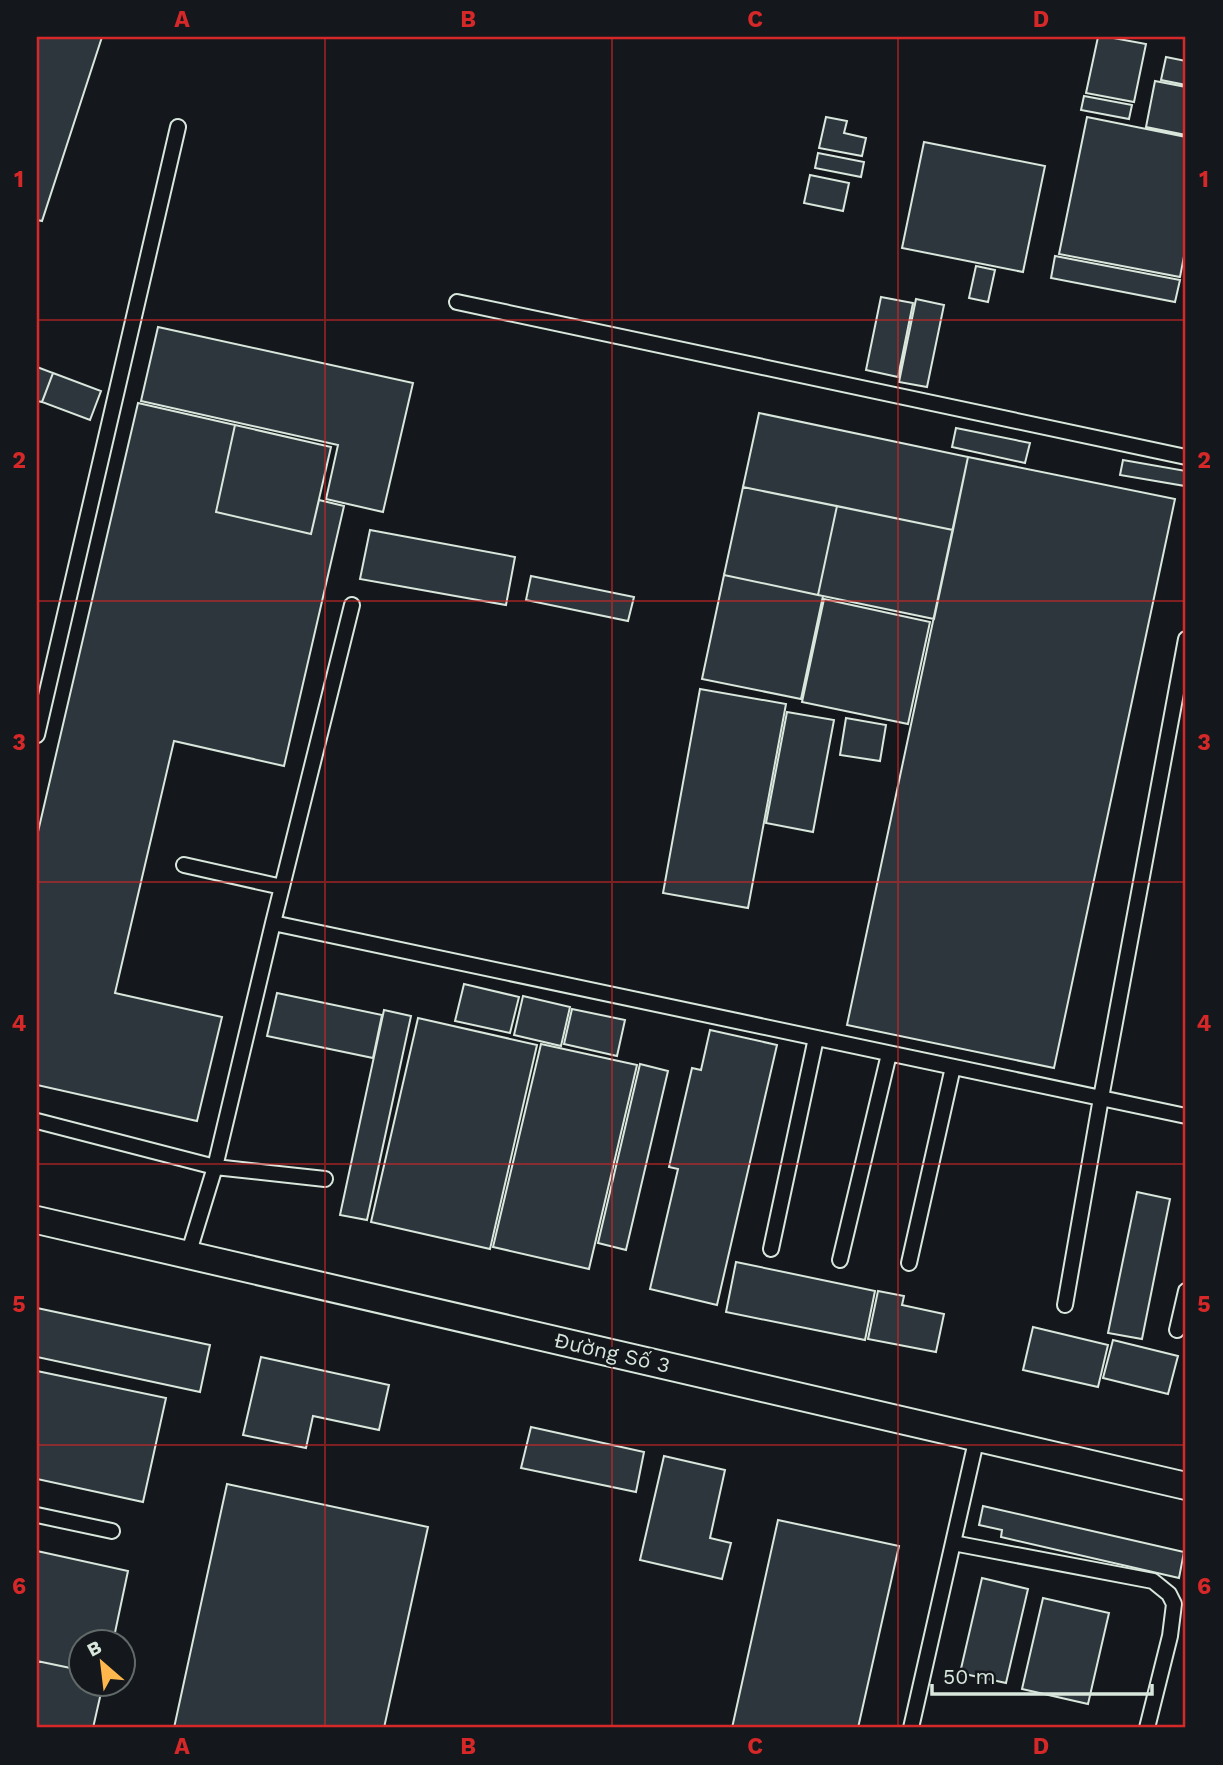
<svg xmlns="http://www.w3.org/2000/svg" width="1223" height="1765" viewBox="0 0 1223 1765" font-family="'Work Sans',sans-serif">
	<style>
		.building { fill: #2c363c; stroke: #d8e6dc; stroke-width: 2 }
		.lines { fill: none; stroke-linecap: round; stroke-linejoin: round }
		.lane-casing { stroke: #d8e6dc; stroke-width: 18 }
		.street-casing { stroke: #d8e6dc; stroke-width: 30 }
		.lane { stroke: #14181c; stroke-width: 14 }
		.street { stroke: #14181c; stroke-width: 26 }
		.grid { fill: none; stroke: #d62828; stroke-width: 2; stroke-opacity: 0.55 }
		.labels { text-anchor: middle; stroke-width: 5; stroke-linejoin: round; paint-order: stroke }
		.street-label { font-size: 21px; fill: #d8e6dc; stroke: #14181c }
		.neatline { fill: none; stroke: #d62828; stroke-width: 2.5 }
		.grid-label { font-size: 23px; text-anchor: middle; font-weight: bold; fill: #d62828 }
	</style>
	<rect width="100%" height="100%" fill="#14181c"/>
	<path class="building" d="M37,37H102L42,221L37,220Z
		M1098,37H1108L1146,44L1134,102L1086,93Z
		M1166,57L1186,61V85L1161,80Z
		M1155,81L1186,87V135L1146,127Z
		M1084,96L1132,105L1129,119L1081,110Z
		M826,117L847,121L844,133L866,138L862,156L819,148Z
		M1087,117L1186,137V246L1180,277L1059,254Z
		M924,142L1045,166L1023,272L902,248Z
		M818,153L864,162L861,177L815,168Z
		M810,175L849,183L843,211L804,203Z
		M1055,256L1180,280L1175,302L1051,278Z
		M976,266L995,270L988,302L969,298Z
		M881,297L913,303L898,377L866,370Z
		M916,299L944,305L927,387L899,382Z
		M158,327L413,383L383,512L326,499L338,445L141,401Z
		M37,367L53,373L42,402L37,401Z
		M53,373L101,391L90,420L42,402Z
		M138,403L235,425L216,512L311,534L319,500L344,506L284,766L174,741L115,993L222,1017L197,1121L37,1085V836Z
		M759,413L968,457L953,530L743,487Z
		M235,425L331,447L311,534L216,512Z
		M956,428L1030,443L1025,463L952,447Z
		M968,457L1175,499L1054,1068L847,1025Z
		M1123,460L1186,471L1185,486L1120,475Z
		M743,487L837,506L818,595L724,575Z
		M837,506L953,530L934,619L818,595Z
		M370,530L515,557L506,605L360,579Z
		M724,575L823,596L801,699L702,679Z
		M531,576L634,597L628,621L526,600Z
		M824,599L930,622L908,724L802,702Z
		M700,689L786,704L748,908L663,893Z
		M787,712L834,720L813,832L766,823Z
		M846,718L886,725L880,761L840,755Z
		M464,984L519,997L510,1033L455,1021Z
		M277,993L382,1015L373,1058L267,1036Z
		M523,996L570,1007L561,1046L514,1035Z
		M572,1009L625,1020L617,1056L564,1044Z
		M384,1010L411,1016L367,1220L340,1215Z
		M418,1018L537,1045L490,1249L371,1222Z
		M710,1030L777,1045L717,1305L650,1289L678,1169L669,1167L692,1068L701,1070Z
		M541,1044L637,1065L589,1269L493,1247Z
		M640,1064L668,1071L626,1250L598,1243Z
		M1137,1192L1170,1199L1142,1339L1108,1333Z
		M736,1262L875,1291L865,1340L726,1312Z
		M878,1291L904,1296L902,1305L944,1314L936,1352L868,1339Z
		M37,1308L210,1345L200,1392L37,1357Z
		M1033,1327L1108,1345L1098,1387L1023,1370Z
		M1113,1340L1178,1356L1168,1394L1103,1378Z
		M261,1357L389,1385L379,1430L313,1416L306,1448L243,1435Z
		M37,1371L166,1398L143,1502L37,1479Z
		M531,1427L644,1452L636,1492L521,1468Z
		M664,1456L725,1470L710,1538L731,1543L722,1579L640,1560Z
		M227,1484L428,1527L384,1728H174Z
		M983,1506L1184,1552L1179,1578L1001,1537L1002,1530L979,1525Z
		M778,1520L899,1546L858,1728H732Z
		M37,1551L128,1571L113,1642H80V1670L37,1661Z
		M982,1578L1028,1589L1006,1683L960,1673Z
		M1043,1598L1109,1613L1088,1704L1022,1689Z
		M37,1661L80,1670V1684H103L93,1728H37Z"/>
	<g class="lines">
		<g class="lane-casing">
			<path id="lane" d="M457,302L1186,457
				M37,735L178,127
				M184,865L282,887
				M273,923L1186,1116
				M37,1121L215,1167L325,1179
				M771,1249L816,1038
				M188,1255L215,1167L273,923L352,605
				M840,1260L889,1054
				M909,1263L953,1067
				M1065,1305L1101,1098L1186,639
				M1177,1330L1186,1291
				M37,1515L112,1531
				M953,1543L1153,1581L1169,1594L1174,1604L1170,1636L1147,1728
				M911,1728L977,1437"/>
		</g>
		<g class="street-casing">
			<path id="street" d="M37,1220L1186,1486"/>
		</g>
		<use href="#lane" class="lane"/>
		<use href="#street" class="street"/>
	</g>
	<path class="grid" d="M325,37V1728M612,37V1728M898,37V1728M37,320H1186M37,601H1186M37,882H1186M37,1164H1186M37,1445H1186"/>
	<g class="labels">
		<g class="street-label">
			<text transform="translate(612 1353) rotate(13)" y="7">Đường Số 3</text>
		</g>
	</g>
	<rect width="1223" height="1765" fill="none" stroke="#14181c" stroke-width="77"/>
	<g transform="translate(102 1663) rotate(332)"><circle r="33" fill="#14181c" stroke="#626a69" stroke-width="2"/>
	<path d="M0-5L12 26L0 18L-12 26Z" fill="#ffb74d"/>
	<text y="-10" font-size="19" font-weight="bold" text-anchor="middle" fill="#d8e6dc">B</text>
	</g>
	<path d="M932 1684v10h220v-10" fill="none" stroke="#d8e6dc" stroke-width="3.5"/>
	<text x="943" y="1684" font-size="21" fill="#d8e6dc" stroke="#14181c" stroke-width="5" paint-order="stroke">50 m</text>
	<rect x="38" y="38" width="1146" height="1688" class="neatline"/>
	<g class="grid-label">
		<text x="182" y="27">A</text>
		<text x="468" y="27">B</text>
		<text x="755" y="27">C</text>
		<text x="1041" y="27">D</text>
		<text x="19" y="187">1</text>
		<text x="1204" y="187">1</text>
		<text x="19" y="468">2</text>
		<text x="1204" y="468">2</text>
		<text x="19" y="750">3</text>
		<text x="1204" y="750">3</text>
		<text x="19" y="1031">4</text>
		<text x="1204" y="1031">4</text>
		<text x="19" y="1312">5</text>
		<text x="1204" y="1312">5</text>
		<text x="19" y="1594">6</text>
		<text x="1204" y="1594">6</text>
		<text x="182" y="1754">A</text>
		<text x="468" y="1754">B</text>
		<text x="755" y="1754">C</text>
		<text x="1041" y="1754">D</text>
	</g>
</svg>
